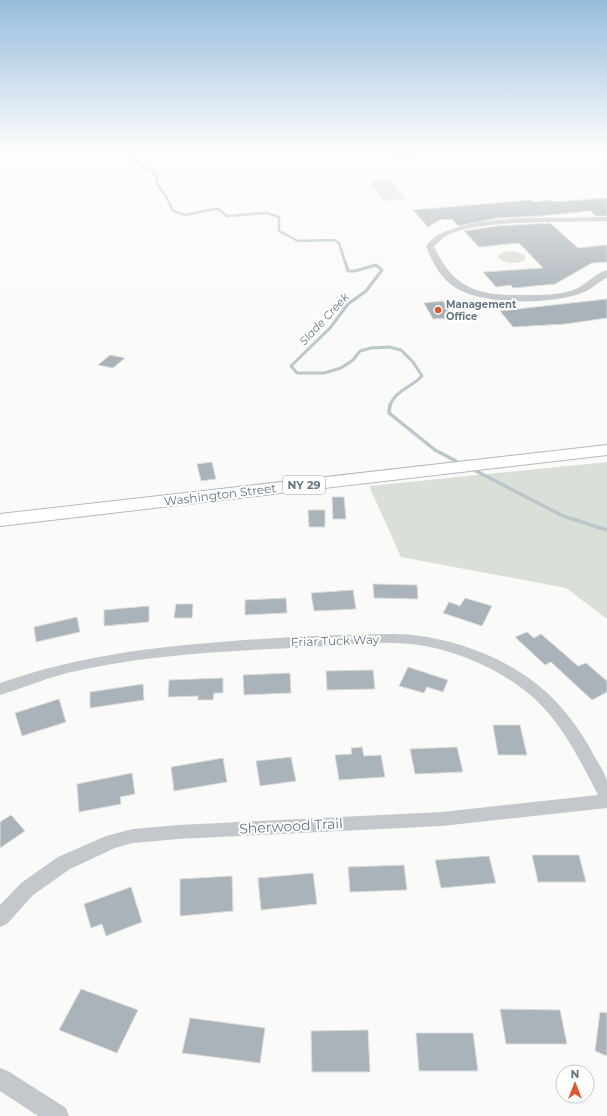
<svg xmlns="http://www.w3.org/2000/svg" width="607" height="1116" viewBox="0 0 607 1116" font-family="Montserrat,sans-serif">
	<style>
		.green { fill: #dadfd7 }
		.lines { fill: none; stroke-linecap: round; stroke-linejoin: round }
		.stream-far2 { stroke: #bbc7cb; stroke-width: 2.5 }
		.stream-far1 { stroke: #bbc7cb; stroke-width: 3 }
		.stream { stroke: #bbc7cb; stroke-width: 3.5 }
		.building { fill: #aab3b9; stroke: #dcdcda }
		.highway-casing { stroke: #b4b9bd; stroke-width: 2 }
		.minor { fill: #c3c8cc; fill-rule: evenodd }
		.highway { fill: #fff; fill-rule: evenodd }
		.poi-dot { fill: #e4572e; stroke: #fff; stroke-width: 1.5 }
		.labels { text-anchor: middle; stroke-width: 4; stroke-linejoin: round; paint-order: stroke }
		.far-poi-label { font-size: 10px; font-weight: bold; fill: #657683; stroke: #fff; text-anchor: start }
		.far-water-label { font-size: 11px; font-style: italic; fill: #60757c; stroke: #fff }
		.shield { fill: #fff; stroke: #939fa8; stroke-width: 1 }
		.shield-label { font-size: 11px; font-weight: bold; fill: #657683 }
		.street-label { font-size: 12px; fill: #657683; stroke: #fff }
		.near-street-label { font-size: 14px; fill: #657683; stroke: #fff }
	</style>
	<rect width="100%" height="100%" fill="#fafaf8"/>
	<path class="green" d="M390,179L406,199L384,201L369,181Z
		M513,251L525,255L526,259C518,265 505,264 498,258L497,256L504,252Z
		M607,462V619L566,588L401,557L369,486Z"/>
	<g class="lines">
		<path class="stream-far2" d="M169,150L170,152H134L132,155L135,161L153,172L157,179V184L166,196L173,211L186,215L208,210L218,209L227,216L267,213L279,217V231L298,241L334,240L339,243L345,262"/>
		<path class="stream-far1" d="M345,261L348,271H355L376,265L382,270L366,291L348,304L330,328L291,366L297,373H324L341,368L353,360L360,351L371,348L389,347L401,350L413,362L422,376C412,387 394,391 390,406"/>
		<path class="stream" d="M390,405L389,413L435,450L456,461
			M476,471L563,516L607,530"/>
	</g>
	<path class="building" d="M607,198V216H595L591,211L579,212L541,216L498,218L458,226L452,219L440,220L428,227L413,210L531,200L534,202L551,200L553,202Z
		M550,223L578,248L607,245V262L592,263L555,284L513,288L511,285L496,287L483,272L543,268L519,243L479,247L464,231L498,226Z
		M607,299V318L565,324L513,327L500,311Z
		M443,301L453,318L433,319L424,303Z
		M110,355L125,358L113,368L98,365Z
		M212,462L216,479L201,481L197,464Z
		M332,497H344L346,519H333Z
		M308,510H325V527H309Z
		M373,584L417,585L418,599L374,598Z
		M353,590L356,609L314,611L311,593Z
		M286,598L287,613L245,615V600Z
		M465,598L492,606L482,626L443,613L449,602L460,606Z
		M176,604H193L192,618H174Z
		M149,606V622L104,626V610Z
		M77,617L80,632L36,642L34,627Z
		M527,632L534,638L541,634L578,666L586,663L607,681V692L592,700L551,662L545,665L515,637Z
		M408,667L448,680L443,692L427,687L424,693L399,686Z
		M373,670L375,689L327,690L326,671Z
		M290,673L291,693L244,695L243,675Z
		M223,678V693H214L213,700H198V696L168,697L169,680Z
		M143,684L144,700L90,708V692Z
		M59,699L66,722L22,736L15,713Z
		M493,725H520L527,755H498Z
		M362,747L364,756L381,755L385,777L339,780L335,755L352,754L351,748Z
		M457,747L463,772L415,774L410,749Z
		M291,757L296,781L260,786L256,761Z
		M223,758L227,782L174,791L171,767Z
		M132,773L135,794L120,797L121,804L79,812L77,784Z
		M11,815L25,831L0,848V822Z
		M532,855H579L586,882H538Z
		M489,856L496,883L441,888L435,860Z
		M404,865L407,890L350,892L348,867Z
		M313,873L317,904L261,910L258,878Z
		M232,876L233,911L180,916V879Z
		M131,887L142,922L106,936L102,924L91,928L84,904Z
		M81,989L138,1010L117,1053L59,1030Z
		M500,1009L560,1010L567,1044H506Z
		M600,1012L607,1013V1056L595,1051Z
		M190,1018L265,1028L260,1063L182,1053Z
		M368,1030L370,1072H312L311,1031Z
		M416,1033H473L478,1071H419Z"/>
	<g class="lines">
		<g class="highway-casing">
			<path id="highway" d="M607,445V455L0,526V514Z"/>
		</g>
		<path class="minor" d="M358,150H468L465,152L397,154L361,152Z
			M607,217V221C570,223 471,218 443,238C440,240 437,244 434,246C454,291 481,296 527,295C542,295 558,295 573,290C585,286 594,274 607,270V277C599,282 593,288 584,292C554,305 480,306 453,286C439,276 432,261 426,246C429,242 435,236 440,234C480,213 560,219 607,217Z
			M394,634C444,634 508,657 545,691C563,707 578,727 590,748C594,757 605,772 607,781C607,789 607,799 607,808L442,826L178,839L133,843L115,848L70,869L33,895L7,924L0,927V905L21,883L58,857L106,836L133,829L178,825L442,812L598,795C578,756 557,713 520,687C493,667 458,652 425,646C388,639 348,645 311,647C230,651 147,654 67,673C44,679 23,688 0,695V683C77,656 152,647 233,641C286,637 340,634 394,634Z
			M0,1068L8,1071L66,1108L69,1116H38L0,1091Z"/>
		<use href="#highway" class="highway"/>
	</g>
	<linearGradient id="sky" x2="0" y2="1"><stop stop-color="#96bcdc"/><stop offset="0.49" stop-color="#fdfdfc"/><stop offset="1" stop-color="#fdfdfc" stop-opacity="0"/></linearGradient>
	<rect width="607" height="306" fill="url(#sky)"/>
	<circle class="poi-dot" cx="438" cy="310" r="4"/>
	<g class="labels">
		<g class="far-poi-label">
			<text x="446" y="308">Management<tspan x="446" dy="12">Office</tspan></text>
		</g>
		<g class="far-water-label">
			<text transform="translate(324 319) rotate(-47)" y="4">Slade Creek</text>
		</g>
		<rect class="shield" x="283" y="476" width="42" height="18" rx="3"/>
		<g class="shield-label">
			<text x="304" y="489">NY 29</text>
		</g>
		<g class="street-label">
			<text transform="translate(220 495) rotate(-7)" y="4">Washington Street</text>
			<text transform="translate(335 641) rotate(-2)" y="4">Friar Tuck Way</text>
		</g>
		<g class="near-street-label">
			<text transform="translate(291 826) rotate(-3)" y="5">Sherwood Trail</text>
		</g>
	</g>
	<g transform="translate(575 1084)"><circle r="19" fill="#ffffff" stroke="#c1c8cd"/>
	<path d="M0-3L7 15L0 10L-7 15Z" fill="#e4572e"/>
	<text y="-6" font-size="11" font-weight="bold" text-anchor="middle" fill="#657683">N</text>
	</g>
</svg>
